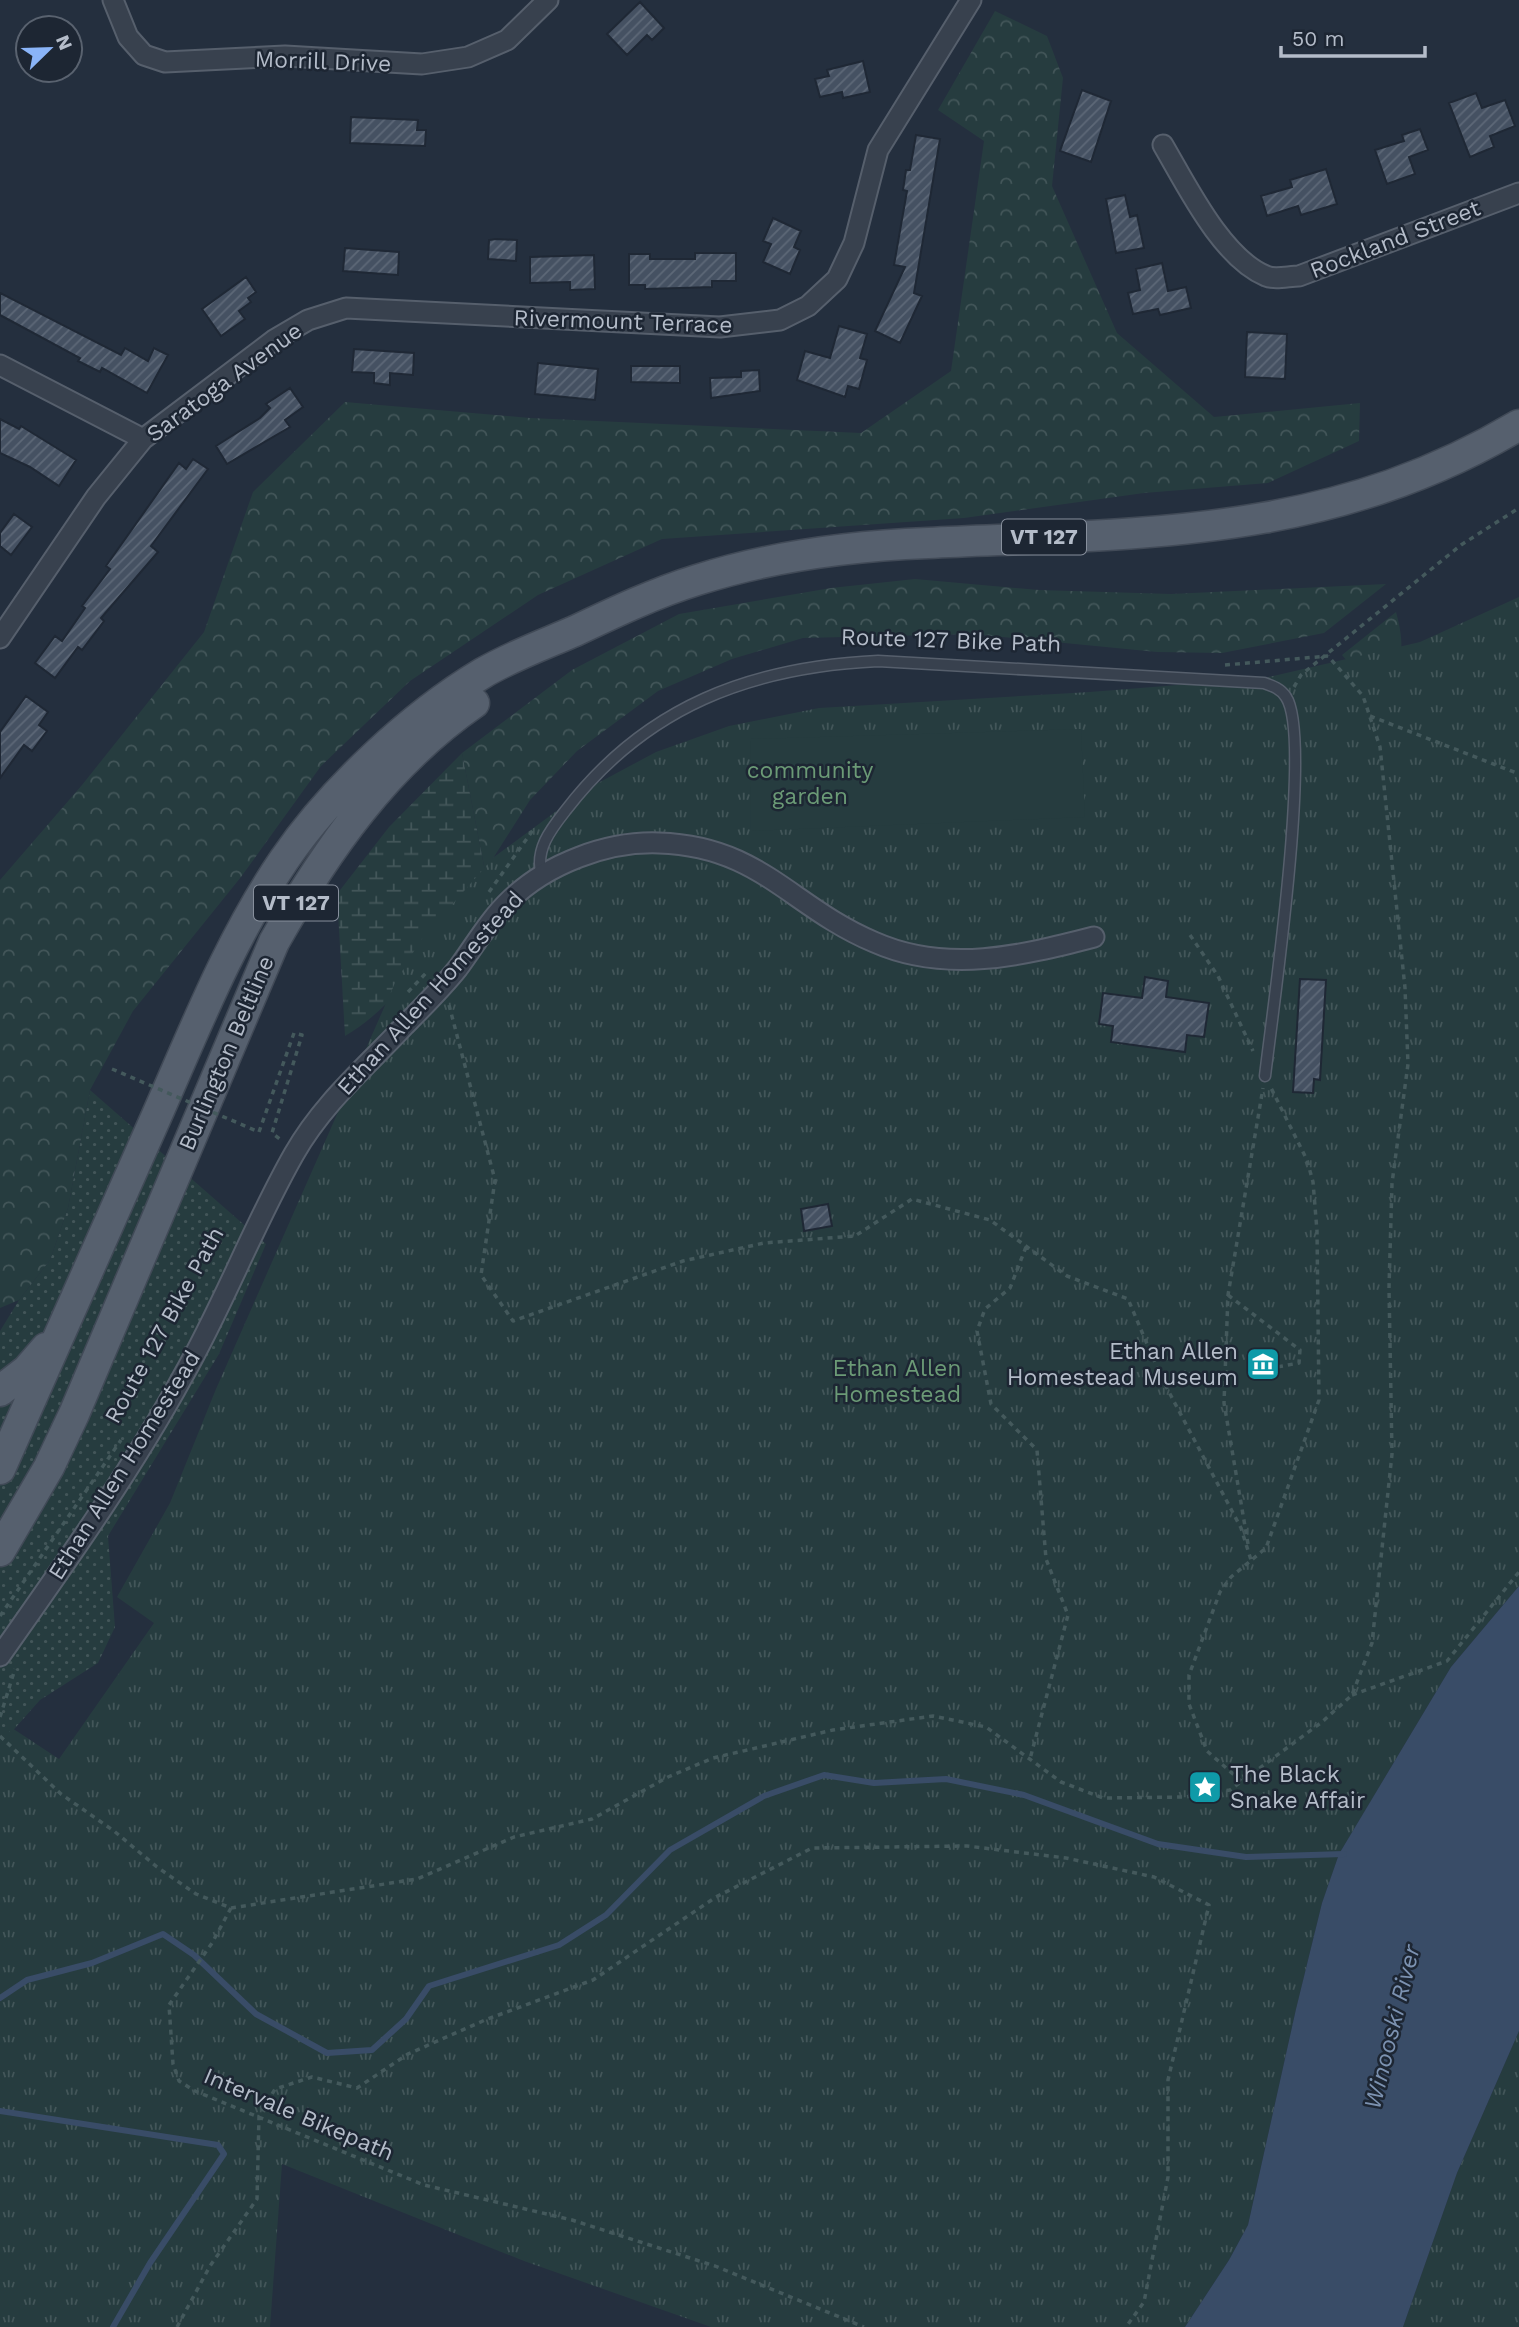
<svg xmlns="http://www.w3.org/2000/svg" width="1519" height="2327" viewBox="0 0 1519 2327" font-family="'Work Sans',sans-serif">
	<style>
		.grass { fill: url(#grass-dots) }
		.forest { fill: url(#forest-crowns) }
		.wetland { fill: url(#wetland-marsh) }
		.park { fill: url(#park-tufts) }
		.garden { fill: #263c3f }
		.water { fill: #394c67 }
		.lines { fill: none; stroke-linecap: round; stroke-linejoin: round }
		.stream { stroke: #394c67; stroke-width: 6 }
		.building { fill: url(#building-hatch); stroke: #1f2835; stroke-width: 2 }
		.lane-casing { stroke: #565f6c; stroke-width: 13 }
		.street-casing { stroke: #565f6c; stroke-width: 23 }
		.primary-casing { stroke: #414a57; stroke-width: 33 }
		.path { stroke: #44595c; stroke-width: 3.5; stroke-dasharray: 5 5; stroke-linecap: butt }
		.lane { stroke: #38414e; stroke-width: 10 }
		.street { stroke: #38414e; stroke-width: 19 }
		.primary { stroke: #56606e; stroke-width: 30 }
		.path-bridge { stroke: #44595c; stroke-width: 3.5; stroke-dasharray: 5 5; stroke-linecap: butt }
		.labels { text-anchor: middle; stroke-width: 5; stroke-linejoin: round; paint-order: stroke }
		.shield { fill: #1d2633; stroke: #878f9c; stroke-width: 2 }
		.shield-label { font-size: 21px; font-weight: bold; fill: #b4bcc9 }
		.street-label { font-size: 23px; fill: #b4bcc9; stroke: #1d2633 }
		.park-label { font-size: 23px; fill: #6b9a76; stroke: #1d2633 }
		.poi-label { font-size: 23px; fill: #b4bcc9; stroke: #1d2633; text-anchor: end }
		.water-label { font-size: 24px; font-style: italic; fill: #7c92b1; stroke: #1d2633 }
	</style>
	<defs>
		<pattern id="grass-dots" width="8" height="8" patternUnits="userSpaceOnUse" patternTransform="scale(1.75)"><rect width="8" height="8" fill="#263c3f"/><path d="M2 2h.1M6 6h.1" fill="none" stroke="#435659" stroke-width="1.8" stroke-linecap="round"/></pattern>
		<pattern id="forest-crowns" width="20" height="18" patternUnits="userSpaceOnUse" patternTransform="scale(1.75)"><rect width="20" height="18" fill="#263c3f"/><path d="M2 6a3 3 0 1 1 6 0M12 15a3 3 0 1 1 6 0" fill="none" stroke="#435659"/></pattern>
		<pattern id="wetland-marsh" width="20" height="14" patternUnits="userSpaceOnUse" patternTransform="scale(1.75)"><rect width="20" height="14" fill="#263c3f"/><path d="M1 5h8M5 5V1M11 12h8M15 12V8" fill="none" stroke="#435659"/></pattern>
		<pattern id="park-tufts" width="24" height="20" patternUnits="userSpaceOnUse" patternTransform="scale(1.75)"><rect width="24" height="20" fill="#263c3f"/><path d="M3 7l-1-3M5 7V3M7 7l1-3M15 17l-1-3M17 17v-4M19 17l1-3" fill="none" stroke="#435659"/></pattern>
		<pattern id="building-hatch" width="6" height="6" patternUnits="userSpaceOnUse" patternTransform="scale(1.75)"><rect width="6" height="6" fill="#455162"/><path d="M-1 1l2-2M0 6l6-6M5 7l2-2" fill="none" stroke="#5d6877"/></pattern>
	</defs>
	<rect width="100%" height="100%" fill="#242f3e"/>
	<path class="grass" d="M90,1090L266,1244L219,1354L108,1536L115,1627L98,1663L40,1700L0,1745V1331L19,1300L50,1260L68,1208Z"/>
	<path class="forest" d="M995,11L1047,36L1063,78L1052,186L1117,333L1214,417L1360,403L1359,441L1268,483L1144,493L964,518L662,539L538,595L410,681L321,766L241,877L133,1011L90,1090L68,1208L50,1260L19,1300L0,1308V880L82,785L204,632L253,492L345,402L530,418L861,433L951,371L984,141L938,110Z
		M915,579L1039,590L1171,594L1386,584L1324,633L1222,653L1157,652L972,634L803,638L732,659L658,691L577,751L530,800L485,871L462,753L572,670L679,614L831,588Z
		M1396,612C1407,652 1401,666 1379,699L1342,655Z"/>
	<path class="wetland" d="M462,753L485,871C447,927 405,1001 345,1036L337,894L389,827Z"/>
	<path class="park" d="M1519,597V1586L1451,1667L1339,1854L1322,1903L1296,2009L1248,2225L1229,2260L1185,2327H711L524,2261L282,2164L270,2327H0V1745L12,1728L59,1759L154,1623L117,1597L170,1503L216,1389L394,985L420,941L494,857L585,790L656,752L729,726L819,708L1090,692L1265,678L1420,642Z
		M1519,2031V2327H1403L1457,2173Z"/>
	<path class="garden" d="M1081,729L1085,817L751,831L750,739Z"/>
	<path class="water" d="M1519,1586V2031L1457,2173L1403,2327H1185L1229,2260L1248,2225L1296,2009L1322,1903L1339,1854L1451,1667Z"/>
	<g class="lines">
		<path class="stream" d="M0,1998L27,1980L92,1963L163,1934L194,1955L256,2014L327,2053L372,2050L406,2019L429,1986L559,1945L606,1915L670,1850L764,1796L824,1775L874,1783L946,1779L1024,1795L1158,1844L1246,1857L1344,1854
			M0,2111L218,2145L224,2154L150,2263L113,2327"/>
	</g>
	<path class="building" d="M640,2L664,28L652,40L647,35L627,55L607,34Z
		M863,61L870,92L843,98L842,92L820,97L815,79L829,76L827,70Z
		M1082,90L1111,101L1091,162L1060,151Z
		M1476,93L1482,108L1505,100L1515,126L1490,136L1494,147L1470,157L1449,103Z
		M351,117L418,120L417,130H426L425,146L350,143Z
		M1420,129L1428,150L1409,157L1415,174L1387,184L1375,150L1404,141L1402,135Z
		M916,135L940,139L914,293L922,296L900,343L875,331L905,267L894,265L907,191L903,190L906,170H910Z
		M1326,169L1337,204L1301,215L1298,206L1267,216L1261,196L1292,187L1290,180Z
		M1125,195L1130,217L1137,215L1144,248L1116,253L1106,199Z
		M773,218L801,231L794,247L800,250L790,274L763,262L771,244L763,241Z
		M496,239L517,240L516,261L488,259L489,240Z
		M345,248L399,252L398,275L343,271Z
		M695,253H736V281H712V287L681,288L645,289V285H629V254H650V259H695Z
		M594,255L595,289L570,290V282L530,283V257Z
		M1162,263L1168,291L1186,287L1191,308L1160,315L1158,309L1133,314L1128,293L1140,290L1136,269Z
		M246,277L256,292L248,298L251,302L239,311L245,319L221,336L202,309Z
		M0,293L121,355L125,348L148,361L154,348L168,355L147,393L102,368L100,372L78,361L80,358L0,315Z
		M839,326L867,334L860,358L867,360L859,389L848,386L845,397L797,380L805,351L830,358Z
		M1247,332L1287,334L1285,379L1245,377Z
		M354,349L414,353L413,375L390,373V385L374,383V373L352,372Z
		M538,363L598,369L595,400L535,394Z
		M631,366H680V383L631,382Z
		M759,370L760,391L711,398L710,378L741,377V371Z
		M290,388L303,407L285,420L290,427L227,464L216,446L260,418L270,408L266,404Z
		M0,419L19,429L21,426L76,460L59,486L30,467L0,453Z
		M193,459L208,469L151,546L158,552L101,618L104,621L82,650L78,647L55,678L35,663L55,636L62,641L85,608L82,606L110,569L106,566L179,463L186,469Z
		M14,514L32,527L11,555L0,546V533Z
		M26,696L48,712L39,725L47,731L32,751L24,745L0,778V732Z
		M1145,977L1168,981L1166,997L1209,1003L1204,1037L1187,1035L1185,1052L1111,1042L1113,1026L1099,1024L1103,993L1142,998Z
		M1300,979L1326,980L1320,1080L1314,1079L1313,1093L1293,1092Z
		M828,1204L832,1226L804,1231L801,1209Z
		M1272,1349L1273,1378L1255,1379L1254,1350Z"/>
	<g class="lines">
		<g class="lane-casing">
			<path id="lane" d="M542,876C534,850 551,829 566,810C646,706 751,667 878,661L1264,683C1273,686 1281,689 1286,697C1313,737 1272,1015 1265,1076"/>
		</g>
		<g class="street-casing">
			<path id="street" d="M113,0L128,37L144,55L165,62L285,56L422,64L468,57L507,40L548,0
				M1163,145C1187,186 1222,258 1266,276C1275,280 1289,276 1299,276L1519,193
				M0,365L143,439
				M0,638L96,497L143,439L274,340L308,320L346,308L720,327L780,320L808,306L837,279L854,243L878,150L971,0
				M0,1656C64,1565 130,1473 183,1376C224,1304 253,1226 294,1154C323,1103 366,1067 405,1025C423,1007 442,988 458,968C475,945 489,920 510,900C547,864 607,841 659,843C760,846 791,907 874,942C946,974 1021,956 1094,937"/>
		</g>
		<g class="primary-casing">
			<path id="primary" d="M0,1391L27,1370L46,1348
				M0,1469C52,1351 105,1233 157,1115C195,1029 230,939 284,860C331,791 411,716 483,673C512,656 545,644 575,631C615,612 655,593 697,580C772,556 850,546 928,543C1141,533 1328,539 1519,425
				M0,1551L49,1467L74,1414L274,942C326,850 386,764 474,703"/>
		</g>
		<path class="path" d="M1225,665L1328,656
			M1294,687L1301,675L1461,545L1519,508
			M1370,716L1519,774
			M489,892L533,830
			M1190,935L1218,976L1253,1051
			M408,992L427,972
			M449,1005L495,1180L481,1275L513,1321L683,1261L764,1243L855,1236L912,1199L990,1220L1067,1276L1128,1299L1161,1377L1241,1528L1251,1560
			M259,1132L294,1033L302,1035L272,1133L281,1140
			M1026,1247L1010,1288L985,1309L977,1331L991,1404L1037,1450L1046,1559L1068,1615L1030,1759
			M1228,1295L1300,1350L1299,1363L1277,1367
			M1248,1544L1224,1403L1228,1295L1263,1088
			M0,1616L121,1440
			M1352,1695L1447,1661L1519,1572
			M0,1717L15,1669
			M0,1736L61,1794L114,1831L157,1867L196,1894L231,1908
			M1241,1781L1207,1751L1189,1704V1675L1220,1592L1231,1577L1266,1548L1319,1400L1317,1231L1313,1182L1307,1160L1270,1086
			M231,1908L417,1879L514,1837L592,1819L668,1777L713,1758L833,1730L933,1716L986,1727L1061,1782L1103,1798L1186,1797L1230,1790L1322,1722L1352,1695L1372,1643L1392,1454L1389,1288L1392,1183L1408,1064L1405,988L1380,747L1363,696L1328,656
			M231,1908L212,1943L169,2005L173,2064L179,2081L195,2091L424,2185L572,2220L715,2266L864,2327
			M177,2327L210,2266L257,2199L259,2116L275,2089L312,2077L357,2088L408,2054L485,2020L593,1980L716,1897L812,1848L967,1846L1066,1858L1154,1877L1209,1905L1168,2080V2177L1144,2302L1126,2327"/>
		<use href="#lane" class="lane"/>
		<use href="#street" class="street"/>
		<use href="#primary" class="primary"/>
		<path class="path-bridge" d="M112,1069L259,1132"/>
	</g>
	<defs>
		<g id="museum-square" transform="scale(1.75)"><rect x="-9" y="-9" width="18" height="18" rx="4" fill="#0f9aa8" stroke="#1d2633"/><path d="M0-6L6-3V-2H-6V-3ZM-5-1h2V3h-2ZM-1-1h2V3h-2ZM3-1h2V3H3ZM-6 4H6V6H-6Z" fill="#fff"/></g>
		<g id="sight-square" transform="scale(1.75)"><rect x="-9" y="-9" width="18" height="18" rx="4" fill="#0f9aa8" stroke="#1d2633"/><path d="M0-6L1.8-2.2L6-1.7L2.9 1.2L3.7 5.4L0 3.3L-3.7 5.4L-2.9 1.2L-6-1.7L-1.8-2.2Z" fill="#fff"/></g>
	</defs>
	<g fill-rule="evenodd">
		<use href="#museum-square" x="1263" y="1364"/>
		<use href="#sight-square" x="1205" y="1787"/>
	</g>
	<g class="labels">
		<g class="shield">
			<rect x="1002" y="519.5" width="84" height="35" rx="5"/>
			<rect x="254" y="885.5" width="84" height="35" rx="5"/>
		</g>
		<g class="shield-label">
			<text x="1044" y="544">VT 127</text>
			<text x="296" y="910">VT 127</text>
		</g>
		<g class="street-label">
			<text transform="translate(323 61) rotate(2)" y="8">Morrill Drive</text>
			<text transform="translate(1395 239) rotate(-21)" y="8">Rockland Street</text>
			<text transform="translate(623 321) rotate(2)" y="8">Rivermount Terrace</text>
			<text transform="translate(224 382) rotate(-36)" y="8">Saratoga Avenue</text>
			<text transform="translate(951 640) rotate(2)" y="8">Route 127 Bike Path</text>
			<text transform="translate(430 993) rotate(-48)" y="8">Ethan Allen Homestead</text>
			<text transform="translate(226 1053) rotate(-67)" y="8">Burlington Beltline</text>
			<text transform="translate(164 1325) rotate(-61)" y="8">Route 127 Bike Path</text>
			<text transform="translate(124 1465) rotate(-58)" y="8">Ethan Allen Homestead</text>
			<text transform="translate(299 2114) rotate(23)" y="8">Intervale Bikepath</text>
		</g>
		<g class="park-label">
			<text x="810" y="778">community<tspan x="810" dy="26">garden</tspan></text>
			<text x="897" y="1376">Ethan Allen<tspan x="897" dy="26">Homestead</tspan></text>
		</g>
		<g class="poi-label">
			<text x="1238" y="1359">Ethan Allen<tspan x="1238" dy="26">Homestead Museum</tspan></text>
			<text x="1230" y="1782" text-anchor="start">The Black<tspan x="1230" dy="26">Snake Affair</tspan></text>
		</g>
		<g class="water-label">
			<text transform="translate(1392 2027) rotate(-76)" y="8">Winooski River</text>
		</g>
	</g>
	<g transform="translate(49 49) rotate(67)"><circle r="33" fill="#1d2633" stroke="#59626f" stroke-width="2"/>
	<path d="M0-5L12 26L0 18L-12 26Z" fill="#8ab4f8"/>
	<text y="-10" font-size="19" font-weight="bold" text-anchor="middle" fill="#b4bcc9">N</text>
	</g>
	<path d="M1281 46v10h144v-10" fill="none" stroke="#b4bcc9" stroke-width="3.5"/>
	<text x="1292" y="46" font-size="21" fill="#b4bcc9" stroke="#1d2633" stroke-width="5" paint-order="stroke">50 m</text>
</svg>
